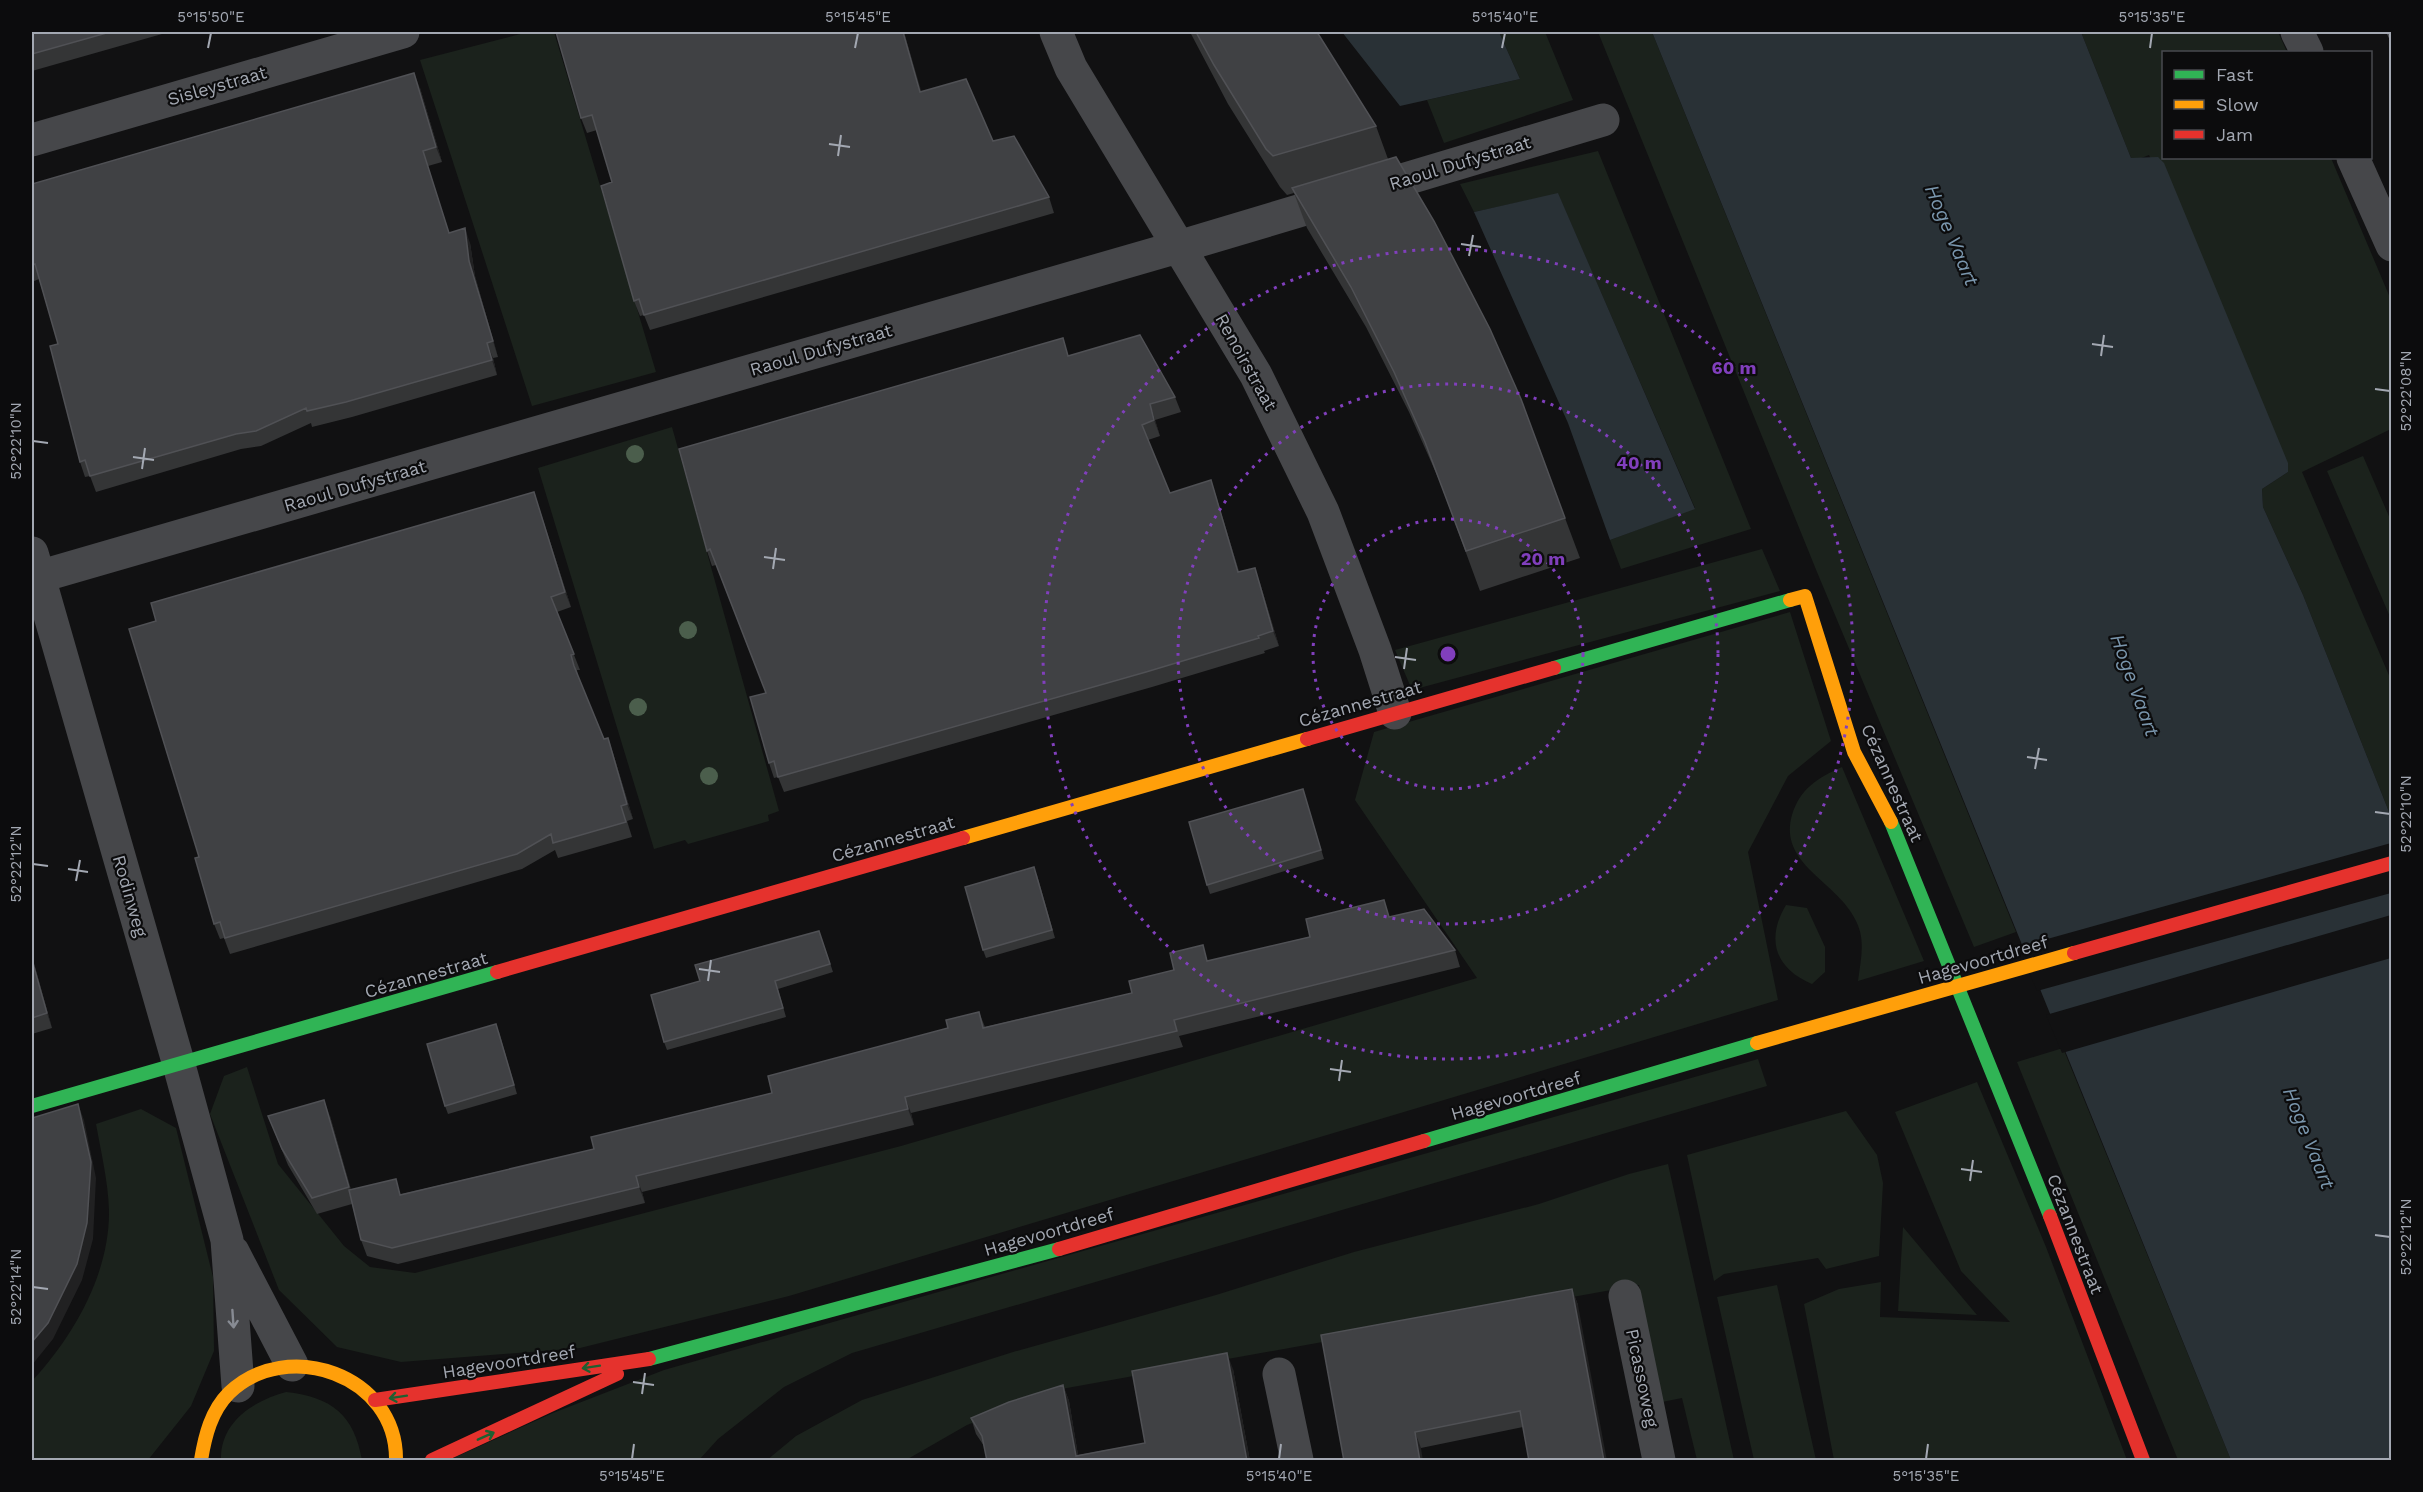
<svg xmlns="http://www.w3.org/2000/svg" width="2423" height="1492" viewBox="0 0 2423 1492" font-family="'Work Sans',sans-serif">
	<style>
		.green { fill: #1b221c }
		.water { fill: #293136 }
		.pier { fill: #111112 }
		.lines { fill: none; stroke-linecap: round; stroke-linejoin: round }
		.street { stroke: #46474a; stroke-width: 33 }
		.fast { stroke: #30b455; stroke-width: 14 }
		.slow { stroke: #ff9f0a; stroke-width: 14 }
		.jam { stroke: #e5322d; stroke-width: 14 }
		.slow-bridge { stroke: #ff9f0a; stroke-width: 14 }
		.jam-bridge { stroke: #e5322d; stroke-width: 14 }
		.tree { fill: #4b5e4c }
		.wall { fill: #343536 }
		.shaded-wall { fill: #212122 }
		.building { fill: #404144; stroke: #505155; stroke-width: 1.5 }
		.oneway { stroke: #878b93 }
		.oneway2 { stroke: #1e6031 }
		.ticks { fill: none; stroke: #a3a8b2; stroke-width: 2 }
		.ring { fill: none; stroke: #813fbd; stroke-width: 3; stroke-dasharray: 3 6 }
		.labels { text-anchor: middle; stroke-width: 4.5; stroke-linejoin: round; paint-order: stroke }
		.street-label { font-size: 18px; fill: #a3a8b2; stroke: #0c0c0d }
		.water-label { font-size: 20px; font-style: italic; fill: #7a96ad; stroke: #0c0c0d }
		.centre { fill: #813fbd; stroke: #0c0c0d; stroke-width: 3 }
		.ring-label { font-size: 18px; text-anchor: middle; font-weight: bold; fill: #813fbd; stroke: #0c0c0d; stroke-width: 4.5; stroke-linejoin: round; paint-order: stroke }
		.neatline { fill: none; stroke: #a3a8b2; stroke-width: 2 }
		.ticks-label { font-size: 15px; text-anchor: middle; fill: #a3a8b2 }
	</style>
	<rect width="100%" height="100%" fill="#111112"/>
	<path class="green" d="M528,32H554L656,372L532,406L420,60Z
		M1499,32H1545L1573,100L1444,143L1427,100L1520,79Z
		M1598,32H1652L2016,932L1974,947L1817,572Z
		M2081,32H2278L2287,52H2164V158H2331L2391,300V429L2302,472L2391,680V817L2303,595L2263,507L2262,489L2288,472L2149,155L2139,159L2131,158Z
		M1598,151L1751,529L1621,569L1610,540L1695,508L1558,194L1474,212L1460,184Z
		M672,427L779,811L768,815L769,821L688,844L685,840L654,849L538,468Z
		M2363,456L2391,521V619L2327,471Z
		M1762,549L1780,591L1412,690L1395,650Z
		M1790,612L1831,741L1788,776L1748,852L1778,1000L789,1296L580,1348L401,1362L337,1347L279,1290L210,1114L224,1076L247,1067L278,1164L344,1246L370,1267L415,1273L901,1146L1477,978L1355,800L1374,732Z
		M1842,767L1924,961L1858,981C1861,958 1866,939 1855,919C1836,881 1778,864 1792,815C1800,789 1817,778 1842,767Z
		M1786,905L1807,908L1825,947V972L1812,984C1776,969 1765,940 1786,905Z
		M2063,1048L2231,1460H2178L2017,1062Z
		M1758,1059L1767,1086L852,1353L784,1387L718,1439L699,1460H449L553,1413L664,1370Z
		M1977,1082L2046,1247L2127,1460H1834L1804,1304L1839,1289L1881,1282L1880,1317L2010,1322L1961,1271L1895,1112Z
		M141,1109L176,1128L213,1277L214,1351L191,1406L148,1460H32V1381C74,1336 110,1273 109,1210C108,1181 101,1152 96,1124Z
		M1846,1111L1877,1155L1883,1183L1879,1256L1826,1269L1818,1258L1724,1274L1714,1281L1687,1155Z
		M1668,1164L1734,1460H1697L1682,1398L1662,1402L1639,1285L1056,1390L967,1425L906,1460H767L796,1436L862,1400L1013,1352L1216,1295L1354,1252L1539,1204L1629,1174Z
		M1903,1227L1977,1315L1898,1311Z
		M1777,1285L1816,1460H1754L1717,1297Z
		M286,1392C332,1397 354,1415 362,1460H221C220,1422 253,1401 286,1392Z"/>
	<path class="water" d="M1342,32H1499L1520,79L1400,106Z
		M1652,32H2081L2131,158L2158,157L2164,163L2288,463V472L2262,489L2263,507L2303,595L2391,817V1460H2231Z
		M1558,193L1695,509L1610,540L1568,423L1474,212Z"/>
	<path class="pier" d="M2391,843V893L2037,991L2019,947Z
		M2391,915V958L2062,1053L2046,1015Z"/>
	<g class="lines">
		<path class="street" d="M1056,32L1071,68L1256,375L1323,512L1375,650L1395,713
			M2297,32L2307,52
			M32,140L403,32
			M2353,158L2392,245
			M32,553L179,1065L227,1240L238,1386
			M38,577L1178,247L1603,120
			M233,1252L292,1365
			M1625,1296L1659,1460
			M1279,1374L1297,1460"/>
		<path class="fast" d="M1554,668L1790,600
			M1891,822L2050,1216
			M32,1106L497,972
			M1424,1141L1757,1043
			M649,1359L1059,1249"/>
		<path class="slow" d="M1790,600L1805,596L1854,752L1891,822
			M963,838L1307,739
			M201,1460C205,1436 211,1411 229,1393C287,1337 397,1375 396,1460"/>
		<path class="jam" d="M1307,739L1554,668
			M497,972L963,838
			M2050,1216L2143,1460
			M1059,1249L1424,1141
			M375,1400L649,1359
			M432,1460L617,1374"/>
		<path class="slow-bridge" d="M1757,1043L2074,953"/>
		<path class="jam-bridge" d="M2074,953L2392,863"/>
	</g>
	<g class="tree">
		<circle cx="635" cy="454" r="9"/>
		<circle cx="688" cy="630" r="9"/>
		<circle cx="638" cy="707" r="9"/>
		<circle cx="709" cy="776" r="9"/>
	</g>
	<path class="wall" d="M32,32H169L32,71Z
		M904,32L921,92L993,141L1049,197L1054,213L650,330L644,315L640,316L634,301L612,182L597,130L587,133L581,118Z
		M1190,32H1317L1376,126L1388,159L1565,518L1580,558L1480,591L1440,482L1409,412L1366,327L1307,228L1294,193L1287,195L1280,187L1228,104Z
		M420,88L442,162L428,166L449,233L470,243L475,276L498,357L493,358L497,375L352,417L312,427L311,423L261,446L241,449L96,492L90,476L85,477L80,462L58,344L39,279L32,282V184Z
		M1069,356L1175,397L1181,412L1155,420L1160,436L1148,440L1170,493L1211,480L1216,496L1239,572L1260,583L1279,646L1264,651L1265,653L1152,687L784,792L778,777L774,778L769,763L766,693L716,565L712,566L707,551Z
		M534,492L571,607L557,612L580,670H577L578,677L604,739L608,738L613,753L633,819L627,821L632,837L558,858L555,850L522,869L230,954L224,938L220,939L214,924L199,857L156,621Z
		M1303,789L1324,859L1210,894L1207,885Z
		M1037,875L1055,938L986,958L983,950Z
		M1390,917L1455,950L1460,967L1179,1036L1183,1047L911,1113L914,1125L642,1192L645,1203L398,1264L367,1256L361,1240L352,1204L317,1214L288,1165L268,1116H330L351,1190L402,1194L594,1149L772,1093L948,1028L979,1012L985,1027L1132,993L1209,961Z
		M822,939L833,972L778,989L786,1017L667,1050L664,1042L700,981Z
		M32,956L52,1028L32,1034Z
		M499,1032L517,1094L448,1114L445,1106Z
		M1572,1289L1578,1305L1523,1427L1421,1448L1344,1461Z
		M1233,1369L1250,1461H987L984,1446L976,1434L971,1418L1063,1385L1069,1401L1078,1455L1145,1443Z"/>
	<path class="shaded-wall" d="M903,32H904L926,107L920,92Z
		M414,73L420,88L442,162L436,147Z
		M465,228L470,243L475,276L498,357L493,341L469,261Z
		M487,343L493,358L497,375L492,360Z
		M1150,404L1160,436L1154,420Z
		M1211,480L1216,496L1244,587L1238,572Z
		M534,492L539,507L571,607L565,592Z
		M1255,568L1260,583L1279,646L1273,631Z
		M608,738L613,753L633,819L627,804Z
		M32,956L52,1028L47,1013L32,960Z
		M905,1097L911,1113L914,1125L908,1109Z
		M324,1100L330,1116L355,1203L349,1187Z
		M78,1104L84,1120L96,1178L93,1239L82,1280L53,1339L32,1365V1342Z
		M636,1176L642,1192L645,1203L639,1187Z
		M1572,1289L1578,1305L1607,1461H1604Z
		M1227,1353L1233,1369L1250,1461H1247Z
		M1063,1385L1069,1401L1079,1461L1076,1456Z
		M1415,1432L1421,1448L1423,1461H1420Z"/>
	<path class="building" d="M32,32H110L32,54Z
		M556,32H903L920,92L966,79L993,141L1014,136L1049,197L644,315L639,299L634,301L601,186L612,182L592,115L581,118Z
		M1196,32H1317L1376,126L1273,156L1266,149L1214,65Z
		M2387,32H2391V41Z
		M414,73L436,147L423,151L449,233L465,228L469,261L493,341L487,343L492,360L346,402L307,411L306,408L256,431L236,434L90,476L85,460L80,462L50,346L58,344L35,264L32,265V184Z
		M1396,157L1434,221L1490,329L1521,399L1565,518L1466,551L1425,442L1394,372L1351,287L1292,188Z
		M1140,335L1175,397L1150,404L1154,420L1142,425L1170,493L1211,480L1238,572L1255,568L1273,631L1258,636L1259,638L1146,672L778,777L774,761L769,763L750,697L766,693L710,549L707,551L679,449L1063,338L1068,356Z
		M534,492L565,592L551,597L574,654L571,655L574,666L604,739L608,738L627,804L621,806L626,822L553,843L551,834L517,854L225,938L220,922L214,924L195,858L199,857L129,629L156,621L151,603Z
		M1303,789L1321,850L1207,885L1189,822Z
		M1034,867L1052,930L983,950L965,887Z
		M1384,900L1389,917L1424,909L1455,950L1174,1020L1177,1031L905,1097L908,1109L636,1176L639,1187L392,1248L361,1240L349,1190L396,1179L400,1195L594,1149L591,1137L772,1093L768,1076L948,1028L946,1020L979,1012L983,1028L1132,993L1129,981L1174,970L1170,953L1203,945L1207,961L1310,937L1306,919Z
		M819,931L830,964L775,981L783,1008L664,1042L651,995L700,981L695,965Z
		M32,960L47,1013L32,1018Z
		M496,1024L514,1085L445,1106L427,1044Z
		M324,1100L349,1187L312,1198L282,1149L268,1116Z
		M78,1104L91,1162L87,1223L77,1264L48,1323L32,1342V1118Z
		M1572,1289L1604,1461H1529L1520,1411L1415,1432L1420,1461H1344L1321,1335Z
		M1227,1353L1247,1461H987L982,1436L971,1418L1009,1402L1063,1385L1076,1456L1145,1443L1132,1371Z"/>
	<defs><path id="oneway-shaft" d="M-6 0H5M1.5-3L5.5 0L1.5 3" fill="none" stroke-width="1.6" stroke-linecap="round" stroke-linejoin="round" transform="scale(1.5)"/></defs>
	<use class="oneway" href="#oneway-shaft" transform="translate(233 1319) rotate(86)"/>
	<g class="oneway2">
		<use href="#oneway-shaft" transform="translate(591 1367) rotate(171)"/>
		<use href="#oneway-shaft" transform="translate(398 1397) rotate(171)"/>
		<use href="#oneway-shaft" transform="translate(486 1436) rotate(-24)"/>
	</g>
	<path class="ticks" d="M208,48L211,33M855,48L858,33M1502,48L1505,33M2150,48L2152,33M829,144L850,147M838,156L841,135M1461,244L1481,247M1469,256L1473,235M2092,344L2113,347M2101,356L2104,335M2375,389L2390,391M33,441L48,443M133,457L154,460M142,469L145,448M764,557L785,560M773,569L776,548M1395,657L1416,660M1404,669L1407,648M2027,757L2047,760M2035,769L2039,748M2375,812L2390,814M33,864L48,866M68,869L88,872M76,881L80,860M699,969L720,972M708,981L711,960M1330,1069L1351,1072M1339,1081L1342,1060M1961,1169L1982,1172M1970,1181L1973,1160M2375,1235L2390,1237M33,1287L48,1289M633,1382L654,1385M642,1394L645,1373M632,1459L634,1444M1279,1459L1281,1444M1926,1459L1928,1444"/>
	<g class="ring">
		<circle cx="1448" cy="654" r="135"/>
		<circle cx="1448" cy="654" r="270"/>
		<circle cx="1448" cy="654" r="405"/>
	</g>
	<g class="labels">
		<g class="street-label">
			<text transform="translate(217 86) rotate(-16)" y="6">Sisleystraat</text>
			<text transform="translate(1460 163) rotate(-17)" y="6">Raoul Dufystraat</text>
			<text transform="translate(821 350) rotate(-16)" y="6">Raoul Dufystraat</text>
			<text transform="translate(1246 362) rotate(61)" y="6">Renoirstraat</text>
			<text transform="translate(355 486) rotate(-16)" y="6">Raoul Dufystraat</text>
			<text transform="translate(1360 704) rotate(-16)" y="6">Cézannestraat</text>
			<text transform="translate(1892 783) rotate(66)" y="6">Cézannestraat</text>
			<text transform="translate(893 839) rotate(-16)" y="6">Cézannestraat</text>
			<text transform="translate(130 896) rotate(74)" y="6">Rodinweg</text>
			<text transform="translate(1983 960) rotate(-16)" y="6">Hagevoortdreef</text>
			<text transform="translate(426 975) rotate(-16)" y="6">Cézannestraat</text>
			<text transform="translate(1516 1096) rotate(-16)" y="6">Hagevoortdreef</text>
			<text transform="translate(1049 1232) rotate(-16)" y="6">Hagevoortdreef</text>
			<text transform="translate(2075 1234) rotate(69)" y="6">Cézannestraat</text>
			<text transform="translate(509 1362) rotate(-9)" y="6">Hagevoortdreef</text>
			<text transform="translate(1642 1378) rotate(78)" y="6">Picassoweg</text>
		</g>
		<g class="water-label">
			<text transform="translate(1952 235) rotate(67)" y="7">Hoge Vaart</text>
			<text transform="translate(2135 685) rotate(70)" y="7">Hoge Vaart</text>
			<text transform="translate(2309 1138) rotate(68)" y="7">Hoge Vaart</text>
		</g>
	</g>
	<circle cx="1448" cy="654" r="9" class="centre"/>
	<g class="ring-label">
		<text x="1734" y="374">60 m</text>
		<text x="1639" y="469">40 m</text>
		<text x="1543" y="565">20 m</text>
	</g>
	<rect width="2423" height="1492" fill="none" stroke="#0c0c0d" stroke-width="66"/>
	<rect x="2162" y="51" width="210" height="108" fill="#0c0c0d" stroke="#484a4f" stroke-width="1.5"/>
	<rect x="2174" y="70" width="30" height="9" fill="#30b455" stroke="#484a4f" stroke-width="1.5"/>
	<text x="2216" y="81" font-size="18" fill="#a3a8b2">Fast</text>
	<rect x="2174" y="100" width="30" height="9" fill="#ff9f0a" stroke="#484a4f" stroke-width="1.5"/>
	<text x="2216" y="111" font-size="18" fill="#a3a8b2">Slow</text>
	<rect x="2174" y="130" width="30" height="9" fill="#e5322d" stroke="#484a4f" stroke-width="1.5"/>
	<text x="2216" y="141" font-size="18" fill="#a3a8b2">Jam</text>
	<rect x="33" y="33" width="2357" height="1426" class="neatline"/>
	<g class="ticks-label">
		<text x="211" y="22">5°15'50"E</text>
		<text x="858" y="22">5°15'45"E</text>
		<text x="1505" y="22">5°15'40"E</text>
		<text x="2152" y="22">5°15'35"E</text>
		<text transform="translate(2406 391) rotate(-90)" y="5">52°22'08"N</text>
		<text transform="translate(16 441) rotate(-90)" y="5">52°22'10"N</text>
		<text transform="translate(2406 814) rotate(-90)" y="5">52°22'10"N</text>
		<text transform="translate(16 864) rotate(-90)" y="5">52°22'12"N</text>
		<text transform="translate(2406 1237) rotate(-90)" y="5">52°22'12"N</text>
		<text transform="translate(16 1287) rotate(-90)" y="5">52°22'14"N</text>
		<text x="632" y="1481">5°15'45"E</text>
		<text x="1279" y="1481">5°15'40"E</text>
		<text x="1926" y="1481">5°15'35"E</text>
	</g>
</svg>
